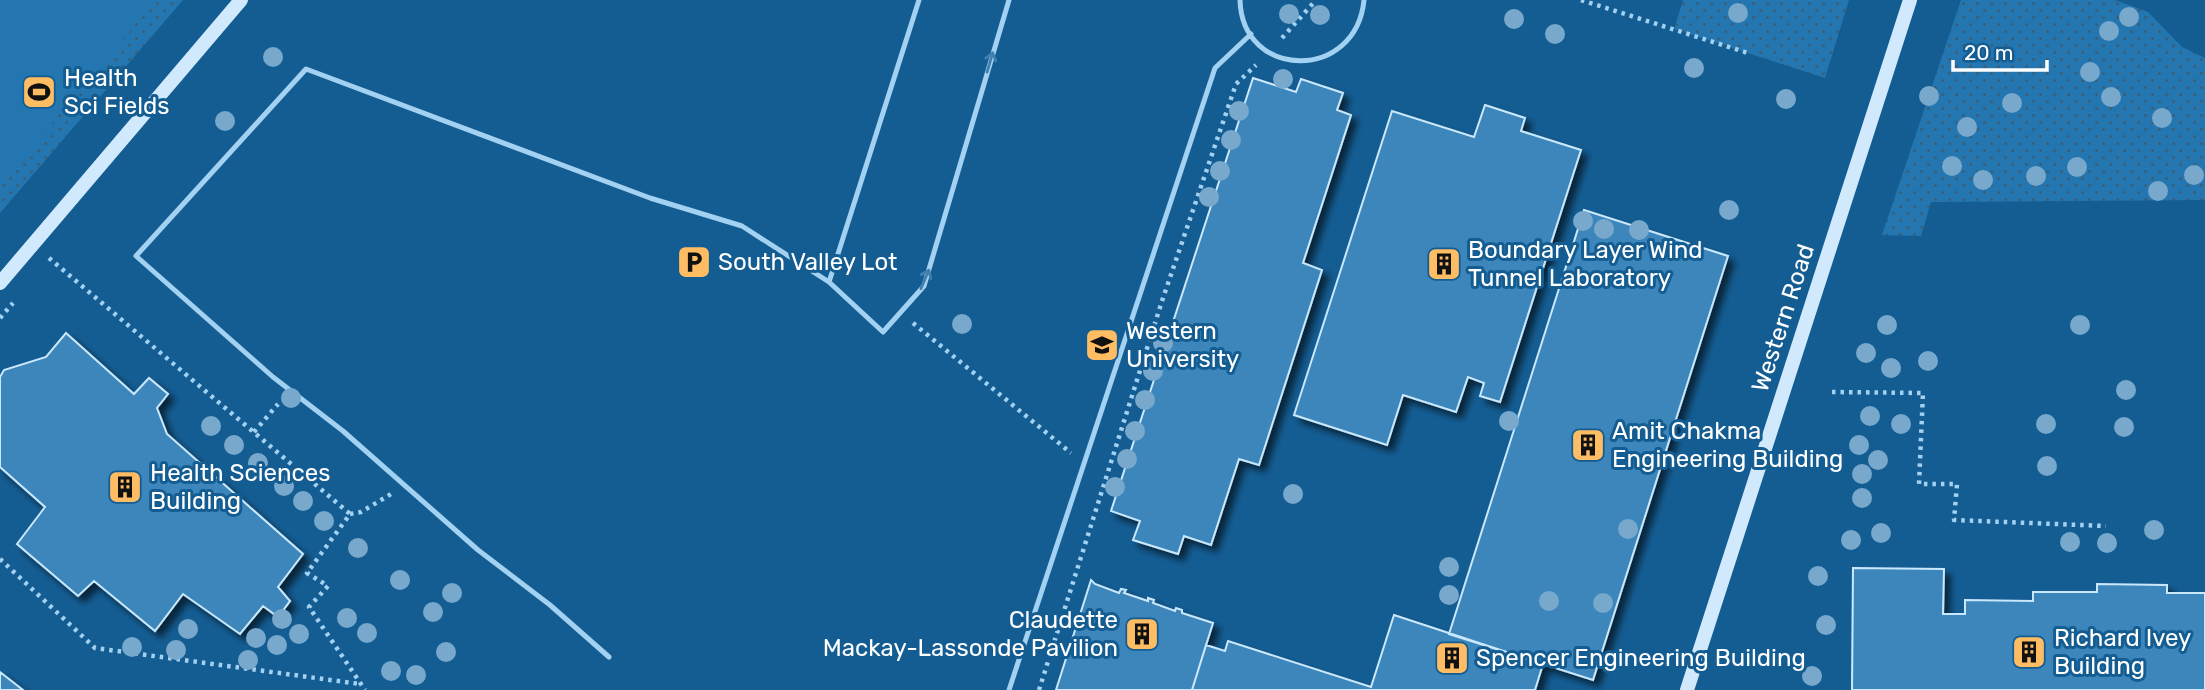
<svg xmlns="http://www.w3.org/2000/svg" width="2205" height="690" viewBox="0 0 2205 690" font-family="Rubik,sans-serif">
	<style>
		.grass { fill: url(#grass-dots) }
		.pitch { fill: #2376b0 }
		.building { fill: #3d86bb; stroke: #cae8fc; stroke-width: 2; filter: url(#shadow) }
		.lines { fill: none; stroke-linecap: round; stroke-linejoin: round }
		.path { stroke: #a3d1f1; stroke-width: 4.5; stroke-dasharray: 3.5 5; stroke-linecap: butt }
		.lane { stroke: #a3d1f1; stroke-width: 5 }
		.secondary { stroke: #d1e9fc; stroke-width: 14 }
		.tree { fill: #78a9cd }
		.oneway { stroke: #3f80af }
		.labels { text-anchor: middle; stroke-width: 6; stroke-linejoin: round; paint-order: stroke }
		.poi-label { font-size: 24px; fill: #fff; stroke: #145d93; text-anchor: start }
		.street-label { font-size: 24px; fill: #fff; stroke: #145d93 }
	</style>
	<defs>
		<pattern id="grass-dots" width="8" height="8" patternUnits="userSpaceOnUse" patternTransform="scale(1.75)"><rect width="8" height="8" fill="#2376b0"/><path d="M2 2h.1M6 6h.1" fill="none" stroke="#3a5f79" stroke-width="1.8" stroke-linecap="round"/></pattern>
		<filter id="shadow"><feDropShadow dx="6" dy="6" stdDeviation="3.5" flood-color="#0009"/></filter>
	</defs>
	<rect width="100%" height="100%" fill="#145d93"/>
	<path class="grass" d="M0,0H183L0,213Z
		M1683,0H1849L1825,78L1674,29Z
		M1961,0H2115L2148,12L2182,47L2205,58V200L1931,202L1921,236L1882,235Z"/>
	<path class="pitch" d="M0,0H156L0,185Z"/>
	<path class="building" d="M1253,78L1296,92L1301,79L1343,93L1337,110L1351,115L1303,263L1322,270L1259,465L1239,459L1211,545L1184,536L1178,554L1133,540L1140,521L1111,511Z
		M1485,105L1525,118L1521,131L1581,150L1500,402L1480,396L1484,383L1468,377L1456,412L1403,395L1387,445L1294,415L1392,111L1474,137Z
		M1584,210L1728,256L1593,680L1449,634Z
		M66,333L134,394L149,378L168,394L157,408L167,434L303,554L278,587L290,601L278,617L263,606L240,634L183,594L155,631L94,581L78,596L17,544L45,507L0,467V377L4,370L46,357Z
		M1853,568L1944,569L1943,614H1965V600L2033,601V592H2097V584L2167,585V593H2205V690H1852Z
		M1091,580L1095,584L1119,593L1121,589L1126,590L1124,593L1148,601V598L1154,600L1153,603L1175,611L1176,608L1182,610V613L1213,623L1192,690H1056Z
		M1394,615L1543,664L1535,690H1192L1206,645L1225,651L1228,641L1371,687Z
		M0,672L23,690H0Z"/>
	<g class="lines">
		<path class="path" d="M1581,0L1751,54
			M1282,38L1316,0
			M49,258L350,514L307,573L328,586L309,607L365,690
			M0,318L13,303
			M913,323L1071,453
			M1832,392L1923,393L1919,484H1957L1954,520L2106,526
			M254,432L278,404
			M350,514L361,512L391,494
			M0,559L95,648L360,684
			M1039,690L1162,301L1236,84L1256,65"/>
		<path class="lane" d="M1240,0C1242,80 1356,82 1364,0
			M829,282L919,0
			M609,657L550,605L478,550L343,431L273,377L136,256L306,69L650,198L742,226L829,282L883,332L924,286L1009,0
			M1009,690L1215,68L1251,34"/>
		<path class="secondary" d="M0,283L241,0
			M1687,690L1910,0"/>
	</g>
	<g class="tree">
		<circle cx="1738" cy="13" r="10"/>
		<circle cx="1289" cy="14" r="10"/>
		<circle cx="1320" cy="15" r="10"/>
		<circle cx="2129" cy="17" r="10"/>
		<circle cx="1514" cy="19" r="10"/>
		<circle cx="2109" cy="31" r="10"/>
		<circle cx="1555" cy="34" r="10"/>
		<circle cx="273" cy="57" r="10"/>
		<circle cx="1694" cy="68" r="10"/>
		<circle cx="2090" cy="72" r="10"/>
		<circle cx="1283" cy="79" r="10"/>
		<circle cx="1929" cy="96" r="10"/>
		<circle cx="2111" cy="97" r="10"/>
		<circle cx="1786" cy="99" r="10"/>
		<circle cx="2012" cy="103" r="10"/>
		<circle cx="1239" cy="111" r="10"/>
		<circle cx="2162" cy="118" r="10"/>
		<circle cx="225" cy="121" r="10"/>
		<circle cx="1967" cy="127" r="10"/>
		<circle cx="1231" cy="140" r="10"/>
		<circle cx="1952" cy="166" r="10"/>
		<circle cx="2077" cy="167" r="10"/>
		<circle cx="1220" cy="171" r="10"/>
		<circle cx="2194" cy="175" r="10"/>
		<circle cx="2036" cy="176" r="10"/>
		<circle cx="1983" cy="180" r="10"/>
		<circle cx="2158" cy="191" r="10"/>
		<circle cx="1209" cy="197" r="10"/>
		<circle cx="1729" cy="210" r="10"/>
		<circle cx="1583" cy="221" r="10"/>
		<circle cx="1604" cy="229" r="10"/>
		<circle cx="1639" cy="230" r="10"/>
		<circle cx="962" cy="324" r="10"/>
		<circle cx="1887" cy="325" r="10"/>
		<circle cx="2080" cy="325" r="10"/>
		<circle cx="1163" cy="343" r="10"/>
		<circle cx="1866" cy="353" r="10"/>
		<circle cx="1928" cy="361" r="10"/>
		<circle cx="1891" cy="368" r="10"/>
		<circle cx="1153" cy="371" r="10"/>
		<circle cx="2126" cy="390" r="10"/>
		<circle cx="291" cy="398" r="10"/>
		<circle cx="1145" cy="400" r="10"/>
		<circle cx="1870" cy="416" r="10"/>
		<circle cx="1509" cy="421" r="10"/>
		<circle cx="1901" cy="424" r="10"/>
		<circle cx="2046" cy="424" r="10"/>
		<circle cx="211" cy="426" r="10"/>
		<circle cx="2124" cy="427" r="10"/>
		<circle cx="1135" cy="431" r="10"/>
		<circle cx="234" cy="445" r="10"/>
		<circle cx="1859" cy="445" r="10"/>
		<circle cx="1127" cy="459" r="10"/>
		<circle cx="1878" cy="460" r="10"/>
		<circle cx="258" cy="463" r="10"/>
		<circle cx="2047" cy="466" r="10"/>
		<circle cx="1862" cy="474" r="10"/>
		<circle cx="284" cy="486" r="10"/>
		<circle cx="1115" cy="487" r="10"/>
		<circle cx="1293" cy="494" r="10"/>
		<circle cx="1862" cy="498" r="10"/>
		<circle cx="303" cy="501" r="10"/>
		<circle cx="324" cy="521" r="10"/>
		<circle cx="1628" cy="529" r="10"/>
		<circle cx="2154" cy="530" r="10"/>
		<circle cx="1881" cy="533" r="10"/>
		<circle cx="1851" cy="540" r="10"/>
		<circle cx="2070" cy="542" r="10"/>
		<circle cx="2107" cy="543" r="10"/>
		<circle cx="358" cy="548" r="10"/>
		<circle cx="1449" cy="567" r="10"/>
		<circle cx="1818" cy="576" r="10"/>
		<circle cx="400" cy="580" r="10"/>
		<circle cx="452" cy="593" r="10"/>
		<circle cx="1449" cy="595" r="10"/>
		<circle cx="1549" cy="601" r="10"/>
		<circle cx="1603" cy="603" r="10"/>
		<circle cx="433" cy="612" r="10"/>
		<circle cx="347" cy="618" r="10"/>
		<circle cx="282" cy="619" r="10"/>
		<circle cx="1826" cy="625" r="10"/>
		<circle cx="188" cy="629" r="10"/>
		<circle cx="367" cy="633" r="10"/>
		<circle cx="299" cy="634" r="10"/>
		<circle cx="256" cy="638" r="10"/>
		<circle cx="277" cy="645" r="10"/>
		<circle cx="132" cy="647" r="10"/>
		<circle cx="176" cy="650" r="10"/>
		<circle cx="446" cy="652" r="10"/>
		<circle cx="248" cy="660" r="10"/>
		<circle cx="391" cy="671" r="10"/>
		<circle cx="416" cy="675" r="10"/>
		<circle cx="1812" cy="676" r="10"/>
	</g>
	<defs><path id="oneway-shaft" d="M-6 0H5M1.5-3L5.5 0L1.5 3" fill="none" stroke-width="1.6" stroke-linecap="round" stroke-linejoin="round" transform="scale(1.75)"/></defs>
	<g class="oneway">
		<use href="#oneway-shaft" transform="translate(990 62) rotate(-74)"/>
		<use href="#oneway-shaft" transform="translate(925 279) rotate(-67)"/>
	</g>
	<defs>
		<g id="stadium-square" transform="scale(1.75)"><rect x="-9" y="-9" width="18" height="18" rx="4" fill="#ffbd63" stroke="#145d93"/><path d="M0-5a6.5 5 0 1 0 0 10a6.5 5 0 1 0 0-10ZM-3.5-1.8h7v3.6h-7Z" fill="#111"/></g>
		<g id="parking-square" transform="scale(1.75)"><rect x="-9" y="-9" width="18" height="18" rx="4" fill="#ffbd63" stroke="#145d93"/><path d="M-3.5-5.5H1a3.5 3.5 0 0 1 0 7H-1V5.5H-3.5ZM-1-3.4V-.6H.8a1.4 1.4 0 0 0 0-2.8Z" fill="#111"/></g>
		<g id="building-square" transform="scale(1.75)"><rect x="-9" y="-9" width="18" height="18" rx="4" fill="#ffbd63" stroke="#145d93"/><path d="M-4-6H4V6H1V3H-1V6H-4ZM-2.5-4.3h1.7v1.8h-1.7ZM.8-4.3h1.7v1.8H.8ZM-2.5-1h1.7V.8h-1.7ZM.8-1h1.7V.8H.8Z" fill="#111"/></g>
		<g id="university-square" transform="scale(1.75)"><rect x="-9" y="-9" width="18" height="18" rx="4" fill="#ffbd63" stroke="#145d93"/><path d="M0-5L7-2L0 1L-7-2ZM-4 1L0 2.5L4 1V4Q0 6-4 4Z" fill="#111"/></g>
	</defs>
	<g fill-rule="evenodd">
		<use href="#stadium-square" x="39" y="92"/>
		<use href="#parking-square" x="694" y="262"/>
		<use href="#building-square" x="1444" y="264"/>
		<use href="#university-square" x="1102" y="345"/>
		<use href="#building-square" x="1588" y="445"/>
		<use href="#building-square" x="125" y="487"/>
		<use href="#building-square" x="1142" y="634"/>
		<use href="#building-square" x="2029" y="652"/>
		<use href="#building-square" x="1452" y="658"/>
	</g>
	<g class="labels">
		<g class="poi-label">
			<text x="64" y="86">Health<tspan x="64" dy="28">Sci Fields</tspan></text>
			<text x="1468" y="258">Boundary Layer Wind<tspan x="1468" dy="28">Tunnel Laboratory</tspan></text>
			<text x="718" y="270">South Valley Lot</text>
			<text x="1126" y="339">Western<tspan x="1126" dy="28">University</tspan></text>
			<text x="1612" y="439">Amit Chakma<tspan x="1612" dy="28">Engineering Building</tspan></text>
			<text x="150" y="481">Health Sciences<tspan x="150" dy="28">Building</tspan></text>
			<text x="1118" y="628" text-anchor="end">Claudette<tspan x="1118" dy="28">Mackay-Lassonde Pavilion</tspan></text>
			<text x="2054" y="646">Richard Ivey<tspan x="2054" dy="28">Building</tspan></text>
			<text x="1476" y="666">Spencer Engineering Building</text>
		</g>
		<g class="street-label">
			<text transform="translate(1783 318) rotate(-72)" y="8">Western Road</text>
		</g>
	</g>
	<path d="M1953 60v10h94v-10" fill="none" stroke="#ffffff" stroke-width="3.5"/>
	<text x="1964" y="60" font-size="21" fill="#ffffff" stroke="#145d93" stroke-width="5" paint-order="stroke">20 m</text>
</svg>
